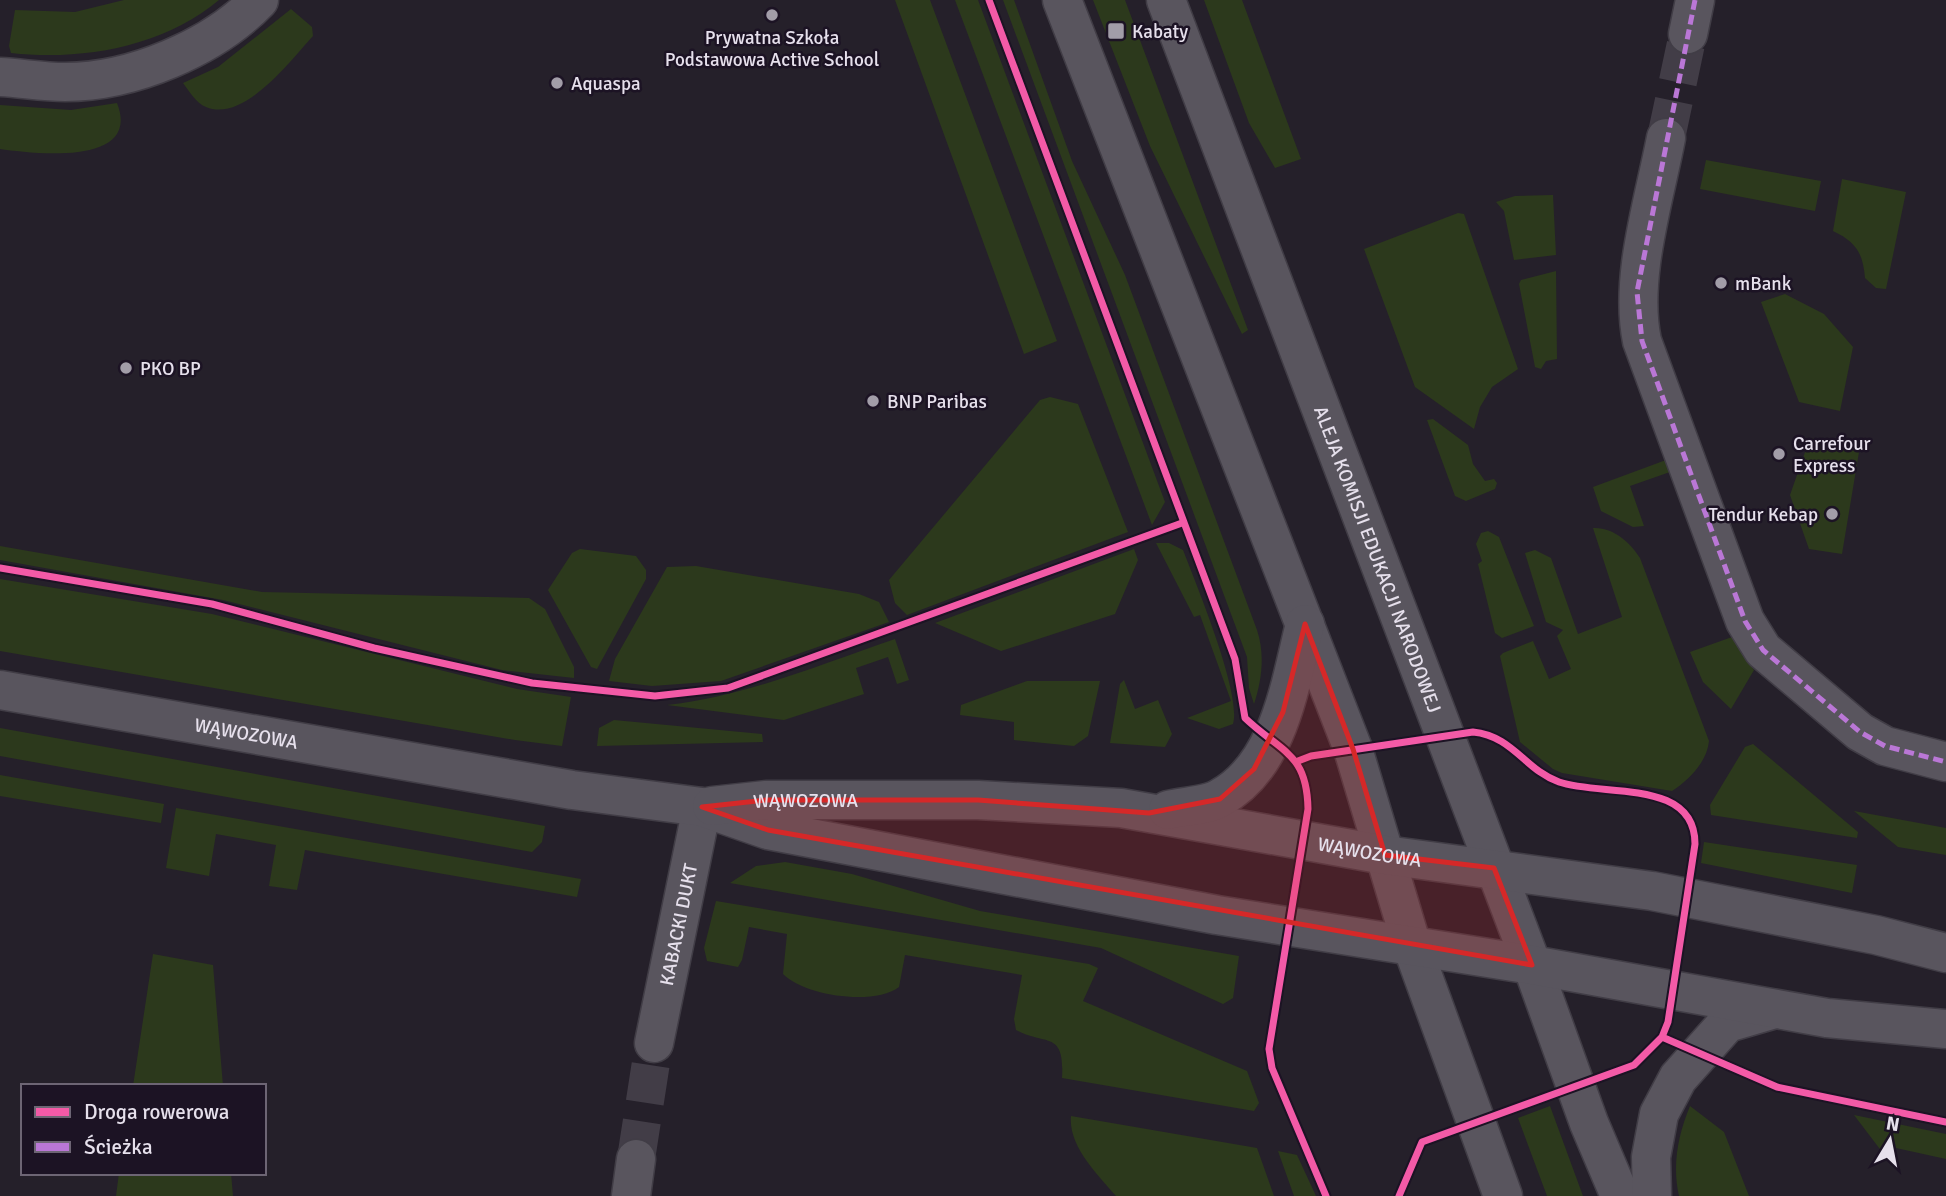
<svg xmlns="http://www.w3.org/2000/svg" width="1946" height="1196" viewBox="0 0 1946 1196" font-family="Signika,sans-serif">
	<style>
		.green { fill: #2c391c }
		.lines { fill: none; stroke-linecap: round; stroke-linejoin: round }
		.minor-tunnel { stroke: #423d47; stroke-width: 38; stroke-dasharray: 38 19; stroke-linecap: butt }
		.minor-casing { stroke: #413d46; stroke-width: 41 }
		.tertiary-casing { stroke: #413d46; stroke-width: 41 }
		.minor { stroke: #59555e; stroke-width: 38 }
		.tertiary { stroke: #59555e; stroke-width: 38 }
		.quiet { stroke: #ba77d6; stroke-width: 5; stroke-dasharray: 10 5; stroke-linecap: butt }
		.cycleway-casing { stroke: #1c1324; stroke-width: 11 }
		.cycleway { stroke: #f35aa7; stroke-width: 7 }
		.marked { fill: #d62828; fill-opacity: 0.2; stroke: #d62828; stroke-width: 5; stroke-linejoin: round }
		.poi-dot { fill: #a29da8; stroke: #1c1324; stroke-width: 2.5 }
		.labels { text-anchor: middle; stroke-width: 5; stroke-linejoin: round; paint-order: stroke }
		.poi-label { font-size: 19px; fill: #e6e0ec; stroke: #1c1324; text-anchor: start }
		.street-label { font-size: 19px; fill: #e6e0ec; stroke: #1c1324 }
	</style>
	<rect width="100%" height="100%" fill="#25202a"/>
	<path class="green" d="M124,0H219C163,47 82,61 11,53L9,46L15,10L75,12Z
		M895,0H930L1057,341L1024,354Z
		M955,0H978L1165,502L1152,525Z
		M1003,0H1014L1072,161L1125,275L1257,630C1265,654 1262,680 1254,704L1249,688L1247,657Z
		M1093,0H1125L1248,330L1242,334L1150,146Z
		M1204,0H1242L1301,159L1275,168L1249,123Z
		M291,9L312,27L313,36C291,60 244,123 206,107C196,103 189,91 183,83L218,67Z
		M117,103C142,166 35,154 0,149V105L71,110Z
		M1706,160L1821,181L1815,211L1700,189Z
		M1842,179L1906,192L1886,289L1876,288L1865,278C1863,253 1856,242 1833,231Z
		M1553,195L1556,255L1514,260L1504,211L1496,202L1515,196Z
		M1458,213L1464,214L1518,369L1492,387L1480,407L1474,429L1415,387L1364,249Z
		M1556,271L1557,359L1546,361L1541,369L1535,367L1519,284L1521,280Z
		M1785,294L1824,314L1853,347L1840,411L1799,402L1761,302Z
		M1050,397L1078,404L1128,532L907,615L895,603L889,580L1040,400Z
		M1433,419L1468,445L1473,464L1485,481L1494,479L1497,483L1495,489L1466,501L1455,496L1427,420Z
		M1810,438L1860,446L1842,554L1809,549L1790,495Z
		M1666,460L1670,472L1630,486L1644,526L1633,527L1601,511L1593,487Z
		M1593,528C1613,527 1630,542 1640,558L1709,741C1707,762 1689,780 1672,791L1562,773L1553,769L1520,742L1500,656L1503,653L1533,641L1549,679L1571,669L1557,636L1563,630L1546,622L1525,553L1535,550L1551,558L1578,634L1622,617Z
		M1488,531L1499,537L1534,626L1502,638L1495,633L1478,564L1482,561L1476,544L1481,533Z
		M1156,543H1169L1183,550C1196,584 1242,694 1233,724L1219,729L1187,718L1231,701L1200,615L1194,617Z
		M0,546L262,592L529,598L545,609L574,667V678L502,670L223,600L0,560Z
		M580,549L636,556L646,570V579L597,669L591,667L548,590L572,553Z
		M1134,549L1138,560L1115,614L1001,651L935,623Z
		M696,566L859,594L879,602L889,622L721,681L652,686L609,681L615,659L667,567Z
		M0,579L212,614L517,689L571,697L562,746L515,740L0,651Z
		M1732,637L1754,670L1731,709L1703,682L1690,652Z
		M895,639L909,680L897,684L888,657L856,668L864,694L784,720L667,705C746,696 819,665 895,639Z
		M1124,680L1135,709L1158,700L1172,734L1165,747L1110,743L1120,684Z
		M1100,681L1088,736L1074,746L1014,740V722L960,715L961,705L1027,681Z
		M614,720L762,734L763,742L597,746L599,728Z
		M0,728L545,826L542,842L532,852L0,756Z
		M1753,744L1858,832L1857,838L1711,815L1710,805L1745,747Z
		M0,775L164,804L161,823L0,796Z
		M176,808L581,879L577,897L305,850L297,890L269,886L276,845L216,834L209,876L166,868Z
		M1854,811L1946,828V855L1898,847Z
		M1704,842L1857,865L1852,893L1701,863Z
		M785,862L852,874L980,911L1239,956L1233,998L1223,1004L1101,948L730,883L756,866Z
		M716,901L1089,964L1098,968L1083,1001L1247,1071L1259,1103L1254,1111L1062,1078C1065,1030 1046,1046 1016,1030L1014,1019L1022,975L905,955L899,987C874,1006 805,996 783,974L787,934L749,927L742,960L738,967L707,961L704,948Z
		M153,954L213,965L223,1086H133Z
		M1550,1106L1583,1196H1547L1518,1118Z
		M1690,1106L1724,1132L1749,1196H1679C1672,1165 1678,1135 1690,1106Z
		M1854,1115L1946,1134V1159L1896,1148L1892,1165Z
		M1071,1116L1257,1148L1274,1196H1116C1098,1175 1068,1146 1071,1116Z
		M1278,1151L1297,1155L1316,1196H1294Z
		M119,1173H231L233,1196H116Z"/>
	<g class="lines">
		<path class="minor-tunnel" d="M1666,138L1688,34
			M636,1159L654,1043"/>
		<g class="minor-casing">
			<g id="minor">
				<path d="M1688,34L1695,0"/>
				<path d="M0,77C21,78 43,82 65,82C132,82 213,48 259,0"/>
				<path d="M1666,138C1654,201 1629,278 1642,341L1745,621L1763,650L1860,732L1885,746L1946,762"/>
				<path d="M1412,946L1503,1196"/>
				<path d="M1532,965L1589,1123L1620,1196"/>
				<path id="s1" d="M654,1043L702,807"/>
				<path d="M631,1196L636,1159"/>
				<path d="M1652,1196L1651,1157L1659,1114L1678,1078L1727,1023L1775,1009"/>
			</g>
		</g>
		<g class="tertiary-casing">
			<g id="tertiary">
				<path d="M1062,0L1353,749L1412,946"/>
				<path id="s2" d="M1166,0L1532,965"/>
				<path id="s3" d="M0,690L572,790L702,807L768,830L1217,915L1532,965L1827,1018L1946,1029"/>
				<path id="s4" d="M712,806L766,800H978L1121,808L1385,855L1652,891L1876,935L1946,953"/>
				<path d="M1168,810C1183,806 1207,806 1220,798C1280,765 1290,683 1305,624"/>
			</g>
		</g>
		<use href="#minor" class="minor"/>
		<use href="#tertiary" class="tertiary"/>
		<path class="quiet" d="M1695,0L1637,292L1642,341L1745,621L1763,650L1860,732L1885,746L1946,762"/>
		<g class="cycleway-casing">
			<path id="cycleway" d="M989,0L1235,659L1245,718C1282,753 1307,753 1308,809L1269,1049L1272,1068L1326,1196
				M0,568L212,604L374,648L532,683L655,696L728,688L1182,523
				M1298,761L1311,756L1473,732C1513,736 1525,770 1559,782C1603,797 1695,778 1695,844L1668,1022L1662,1037
				M1399,1196L1422,1142L1634,1065L1662,1037L1777,1087L1946,1122"/>
		</g>
		<use href="#cycleway" class="cycleway"/>
	</g>
	<path class="marked" d="M1305,624L1353,749L1385,855L1494,868L1532,965L768,830L702,807L766,800H978L1149,813L1220,799L1254,769L1283,712Z"/>
	<g class="poi-dot">
		<circle cx="772" cy="15" r="7"/>
		<rect x="1107" y="22" width="18" height="18" rx="3.5"/>
		<circle cx="557" cy="83" r="7"/>
		<circle cx="1721" cy="283" r="7"/>
		<circle cx="126" cy="368" r="7"/>
		<circle cx="873" cy="401" r="7"/>
		<circle cx="1779" cy="454" r="7"/>
		<circle cx="1832" cy="514" r="7"/>
	</g>
	<g class="labels">
		<g class="poi-label">
			<text x="1132" y="38">Kabaty</text>
			<text x="772" y="44" text-anchor="middle">Prywatna Szkoła<tspan x="772" dy="22">Podstawowa Active School</tspan></text>
			<text x="571" y="90">Aquaspa</text>
			<text x="1735" y="290">mBank</text>
			<text x="140" y="375">PKO BP</text>
			<text x="887" y="408">BNP Paribas</text>
			<text x="1793" y="450">Carrefour<tspan x="1793" dy="22">Express</tspan></text>
			<text x="1818" y="521" text-anchor="end">Tendur Kebap</text>
		</g>
		<g class="street-label">
			<text dy="7" stroke="none"><textPath href="#s2" startOffset="598">ALEJA KOMISJI EDUKACJI NARODOWEJ</textPath></text>
			<text dy="7" stroke="none"><textPath href="#s3" startOffset="250">WĄWOZOWA</textPath></text>
			<text dy="7" stroke="none"><textPath href="#s4" startOffset="94">WĄWOZOWA</textPath></text>
			<text dy="7" stroke="none"><textPath href="#s4" startOffset="662">WĄWOZOWA</textPath></text>
			<text dy="7" stroke="none"><textPath href="#s1" startOffset="121">KABACKI DUKT</textPath></text>
		</g>
	</g>
	<rect x="21" y="1084" width="245" height="91" fill="#1c1324" stroke="#6d6574" stroke-width="2"/>
	<rect x="35" y="1107" width="35" height="10" fill="#f35aa7" stroke="#6d6574" stroke-width="2"/>
	<text x="84" y="1119" font-size="21" fill="#e6e0ec">Droga rowerowa</text>
	<rect x="35" y="1142" width="35" height="10" fill="#ba77d6" stroke="#6d6574" stroke-width="2"/>
	<text x="84" y="1154" font-size="21" fill="#e6e0ec">Ścieżka</text>
	<g transform="translate(1890 1140) rotate(10)" stroke="#1c1324" stroke-width="5" paint-order="stroke">
	<path d="M0-5L12 26L0 18L-12 26Z" fill="#e6e0ec"/>
	<text y="-10" font-size="19" font-weight="bold" text-anchor="middle" fill="#e6e0ec">N</text>
	</g>
</svg>
